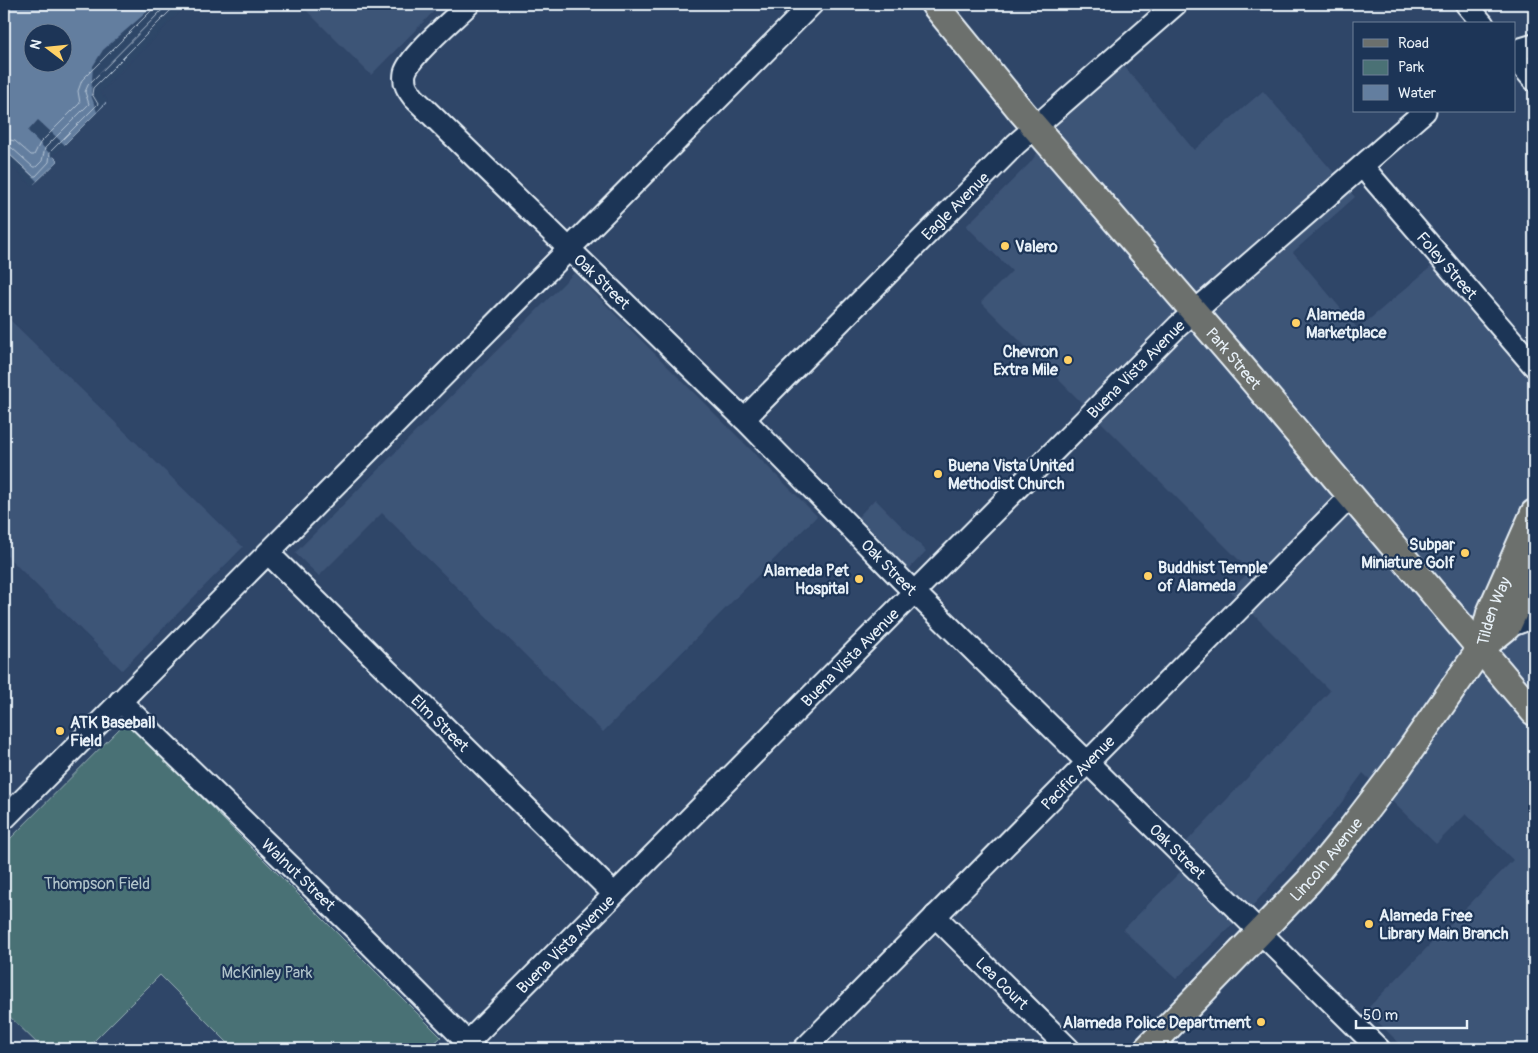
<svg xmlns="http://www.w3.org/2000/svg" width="1538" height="1053" viewBox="0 0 1538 1053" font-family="Pangolin,sans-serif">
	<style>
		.built { fill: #3e5477 }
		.green { fill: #4a7175; stroke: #99b1b6 }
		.water { fill: #637e9f; stroke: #98acc3; fill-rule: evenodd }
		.pier { fill: #2f4668 }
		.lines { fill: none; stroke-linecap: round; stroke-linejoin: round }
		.shore { stroke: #b3c3d4; stroke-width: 1 }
		.minor-casing { stroke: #e8f1f8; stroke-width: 25 }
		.major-casing { stroke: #e8f1f8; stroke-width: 30 }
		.minor { stroke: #1d3557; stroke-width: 21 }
		.major { stroke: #6c706d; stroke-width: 26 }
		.poi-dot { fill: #ffd166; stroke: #1d3557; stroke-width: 2 }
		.labels { text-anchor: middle; stroke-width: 4.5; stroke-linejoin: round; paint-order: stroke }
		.street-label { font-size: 16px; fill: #e8f1f8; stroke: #1d3557 }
		.poi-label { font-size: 16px; font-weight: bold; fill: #e8f1f8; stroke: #1d3557; text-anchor: start }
		.park-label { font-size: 16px; fill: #b1c4ca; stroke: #1d3557 }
	</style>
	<rect width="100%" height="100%" fill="#2f4668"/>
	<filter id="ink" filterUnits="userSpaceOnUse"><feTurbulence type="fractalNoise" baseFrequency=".02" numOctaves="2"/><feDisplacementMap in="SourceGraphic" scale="10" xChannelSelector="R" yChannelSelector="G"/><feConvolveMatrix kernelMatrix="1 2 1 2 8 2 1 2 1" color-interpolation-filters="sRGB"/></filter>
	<g filter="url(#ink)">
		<path class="built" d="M300,4H441L371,75Z
			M1124,66L1194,150L1263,91L1355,197L1293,252L1358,329L1432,266L1534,386V1049H1405L1366,1010L1513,860L1466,814L1436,844L1363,773L1336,810L1256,902L1176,979L1123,930L1181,871L1170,859L1330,691L1230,591L1250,571L981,302L1012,271L966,226L1030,163L1064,116Z
			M574,273L817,516L603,732L382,513L319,576L295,553Z
			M4,314L243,547L122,670L4,553Z
			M875,499L926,551L909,569L858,517Z"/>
		<path class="green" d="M126,722L441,1037L428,1049H234L160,975L86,1049H43L4,1011V845Z"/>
		<path class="water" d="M4,4H184L96,92L106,103L53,156L58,161L34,184L4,156ZM32,32H62V62H32Z"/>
		<path class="pier" d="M156,4H187L100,92L107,100L97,112L91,95L93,66L103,50Z
			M38,120L65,145L53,157L28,131Z
			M4,149L37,181L34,184L32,185L4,159Z"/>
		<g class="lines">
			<path class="shore" d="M4,139L15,141L31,155H34L40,143L80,103L78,91L82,80L158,4
				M4,146L12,148L33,167H36L42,161L45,148L89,104L85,92L88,85L168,4
				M4,153L9,154L33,176H36L49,162L50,152L98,104L92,94L93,88L177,4"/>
			<g class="minor-casing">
				<g id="minor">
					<path id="s1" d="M469,4C455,18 409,56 405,73C403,84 408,90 414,98L744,419L902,580L1379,1049"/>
					<path d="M1466,4L1483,24"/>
					<path d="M1514,51L1534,45"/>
					<path d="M1514,57L1534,80"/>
					<path id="s2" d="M1362,166L1534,366"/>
					<path id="s3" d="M744,419L1016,144L1176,4"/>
					<path id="s4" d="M268,553L614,894"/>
					<path d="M1507,627L1526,620L1534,613"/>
					<path id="s5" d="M120,701L348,922L474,1049"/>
					<path d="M4,819L812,4"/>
					<path id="s6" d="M935,916L1069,1049"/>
					<path id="s7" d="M461,1049L1178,326L1425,111"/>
					<path id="s8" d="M804,1049L1351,496"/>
				</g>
			</g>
			<g class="major-casing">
				<g id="major">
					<path id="s9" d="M934,4L1022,112L1235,359L1534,712"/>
					<path id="s10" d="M1481,648L1490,613L1534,513"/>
					<path id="s11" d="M1147,1049L1309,881L1352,828L1397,769L1481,648L1507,627L1534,568"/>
				</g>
			</g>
			<use href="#minor" class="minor"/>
			<use href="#major" class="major"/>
		</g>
	</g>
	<g class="poi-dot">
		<circle cx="1005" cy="246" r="5"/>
		<circle cx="1296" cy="323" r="5"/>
		<circle cx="1068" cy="360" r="5"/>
		<circle cx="938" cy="474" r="5"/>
		<circle cx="1465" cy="553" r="5"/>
		<circle cx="1148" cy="576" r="5"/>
		<circle cx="859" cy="579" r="5"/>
		<circle cx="60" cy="731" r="5"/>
		<circle cx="1369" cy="924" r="5"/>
		<circle cx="1261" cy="1022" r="5"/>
	</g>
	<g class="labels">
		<g class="street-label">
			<text dy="6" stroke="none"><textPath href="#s3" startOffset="300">Eagle Avenue</textPath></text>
			<text dy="6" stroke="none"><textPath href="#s2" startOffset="131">Foley Street</textPath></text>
			<text dy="6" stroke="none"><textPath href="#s1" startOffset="385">Oak Street</textPath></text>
			<text dy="6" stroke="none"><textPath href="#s9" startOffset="464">Park Street</textPath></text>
			<text dy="6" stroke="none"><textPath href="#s7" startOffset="958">Buena Vista Avenue</textPath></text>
			<text dy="6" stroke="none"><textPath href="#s1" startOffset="790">Oak Street</textPath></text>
			<text dy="6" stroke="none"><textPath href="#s10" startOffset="39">Tilden Way</textPath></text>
			<text dy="6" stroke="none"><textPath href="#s7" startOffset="552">Buena Vista Avenue</textPath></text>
			<text dy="6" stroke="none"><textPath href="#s4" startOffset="242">Elm Street</textPath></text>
			<text dy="6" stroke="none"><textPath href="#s8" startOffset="389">Pacific Avenue</textPath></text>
			<text dy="6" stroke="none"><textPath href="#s1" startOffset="1195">Oak Street</textPath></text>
			<text dy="6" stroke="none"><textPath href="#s11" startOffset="261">Lincoln Avenue</textPath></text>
			<text dy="6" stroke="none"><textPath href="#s5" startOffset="249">Walnut Street</textPath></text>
			<text dy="6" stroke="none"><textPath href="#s7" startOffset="148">Buena Vista Avenue</textPath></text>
			<text dy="6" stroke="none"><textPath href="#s6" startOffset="95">Lea Court</textPath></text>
		</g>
		<g class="poi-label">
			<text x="1015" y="252">Valero</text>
			<text x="1306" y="320">Alameda<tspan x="1306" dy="18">Marketplace</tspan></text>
			<text x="1058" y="357" text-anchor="end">Chevron<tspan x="1058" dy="18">Extra Mile</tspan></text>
			<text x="948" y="471">Buena Vista United<tspan x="948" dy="18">Methodist Church</tspan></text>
			<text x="1455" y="550" text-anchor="end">Subpar<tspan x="1455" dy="18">Miniature Golf</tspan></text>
			<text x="1158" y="573">Buddhist Temple<tspan x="1158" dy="18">of Alameda</tspan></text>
			<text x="849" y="576" text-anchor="end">Alameda Pet<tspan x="849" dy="18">Hospital</tspan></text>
			<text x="70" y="728">ATK Baseball<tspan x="70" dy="18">Field</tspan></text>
			<text x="1379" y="921">Alameda Free<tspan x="1379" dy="18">Library Main Branch</tspan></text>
			<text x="1251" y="1028" text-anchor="end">Alameda Police Department</text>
		</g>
		<g class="park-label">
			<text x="97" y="889">Thompson Field</text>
			<text x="267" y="978">McKinley Park</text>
		</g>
	</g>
	<rect width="1538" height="1053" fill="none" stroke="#1d3557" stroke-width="20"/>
	<rect x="10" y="10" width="1518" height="1033" fill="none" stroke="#e8f1f8" stroke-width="2" filter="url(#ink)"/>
	<rect x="1353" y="22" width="162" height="90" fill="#1d3557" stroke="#6e8097"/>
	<rect x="1363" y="39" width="25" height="8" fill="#6c706d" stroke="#6e8097"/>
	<text x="1398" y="48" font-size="15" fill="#e8f1f8">Road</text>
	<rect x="1363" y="60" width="25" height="15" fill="#4a7175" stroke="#6e8097"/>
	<text x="1398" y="72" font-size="15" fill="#e8f1f8">Park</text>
	<rect x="1363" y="85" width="25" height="15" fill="#637e9f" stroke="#6e8097"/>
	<text x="1398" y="98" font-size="15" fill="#e8f1f8">Water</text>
	<g transform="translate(48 48) rotate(286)"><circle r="24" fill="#1d3557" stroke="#6e8097"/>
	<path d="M0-4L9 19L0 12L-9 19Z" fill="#ffd166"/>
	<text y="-8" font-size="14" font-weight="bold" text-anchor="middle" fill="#e8f1f8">N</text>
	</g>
	<path d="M1356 1020v8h111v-8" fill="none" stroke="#e8f1f8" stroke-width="2.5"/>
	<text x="1363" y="1020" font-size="15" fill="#e8f1f8" stroke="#1d3557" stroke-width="4" paint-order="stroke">50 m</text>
</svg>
